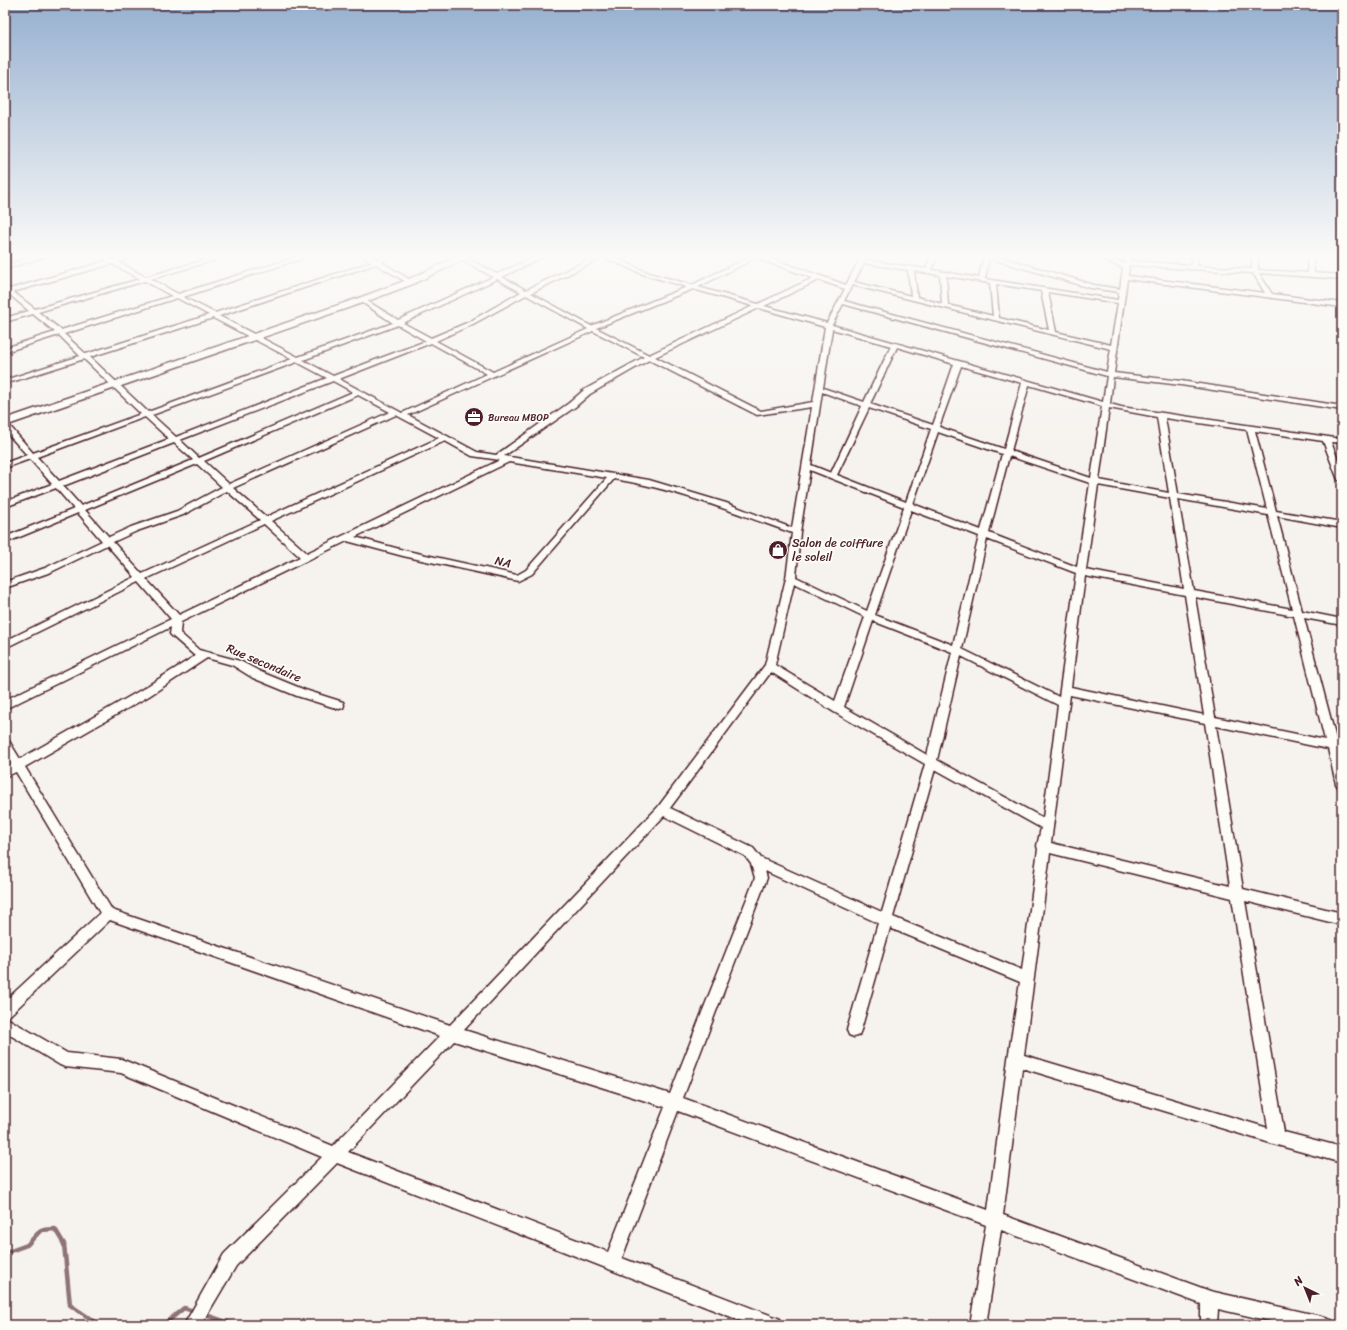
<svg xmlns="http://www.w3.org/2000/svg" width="1347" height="1330" viewBox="0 0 1347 1330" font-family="Sriracha,sans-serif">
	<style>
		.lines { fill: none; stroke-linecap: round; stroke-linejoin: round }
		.stream { stroke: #8e7378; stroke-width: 4.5 }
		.minor-casing { stroke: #4a1f2b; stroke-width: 3 }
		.highway-casing { stroke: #4a1f2b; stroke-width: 3 }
		.minor { fill: #fdfcf7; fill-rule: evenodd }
		.highway { fill: #fdfcf7; fill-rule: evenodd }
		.labels { text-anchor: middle; stroke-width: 3.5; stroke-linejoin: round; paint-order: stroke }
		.far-poi-label { font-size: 10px; fill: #4a1f2b; stroke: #fdfcf7; text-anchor: start }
		.poi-label { font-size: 12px; fill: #4a1f2b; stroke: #fdfcf7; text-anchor: start }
		.street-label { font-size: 12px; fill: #4a1f2b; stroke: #fdfcf7 }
	</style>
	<rect width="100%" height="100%" fill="#f6f3ef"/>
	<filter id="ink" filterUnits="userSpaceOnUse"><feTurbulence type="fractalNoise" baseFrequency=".025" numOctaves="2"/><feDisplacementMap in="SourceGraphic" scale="8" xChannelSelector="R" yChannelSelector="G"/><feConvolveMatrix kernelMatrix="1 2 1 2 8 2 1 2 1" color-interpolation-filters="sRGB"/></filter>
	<g filter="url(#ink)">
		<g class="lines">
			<path class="stream" d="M5,1175V1185
				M5,1253L27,1245L41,1230L55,1229L64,1244L70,1305L100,1325
				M203,1314L235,1325
				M163,1325L184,1308L196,1312"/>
			<g class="minor-casing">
				<path id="minor" d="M39,255H50L5,269V265Z
					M97,255H105L113,260L128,255H139L118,262L146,277L221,255H231L151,279L178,294L303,255H313L183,297L215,313L372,262L361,255H369L377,260L387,255H396L381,262L412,281V283H408L376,264L219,316L298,357L393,323L360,301V299H364L398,320L493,277L461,259L460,258L463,256L497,274L539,255H547L502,277L526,290L598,255H609L649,273L692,285L751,256L749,255H761L846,285L862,255H868L865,260L926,269L931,255H937L932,270L979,278L984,255H994L1094,285L1120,289L1123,268L1093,255H1102L1124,264L1125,255H1131L1130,261L1191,265L1192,255H1198L1197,266L1252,269V255H1258V270L1308,273L1307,255H1313L1314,273L1342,275V279L1259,273L1272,294L1342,303V307L1127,279L1114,373L1181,381L1342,406V410L1181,385L1113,377L1110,404L1121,407L1342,439V443L1331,442L1342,470V482L1338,480L1323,441L1255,431L1276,511L1342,522V528L1277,516L1302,611L1342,619V625L1304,618L1337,743L1342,744V752H1339L1342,763V788L1338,787L1336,784L1328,749L1216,726L1243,889L1342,913V925L1245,901L1284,1132L1342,1147V1163L1277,1145L1022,1068L1003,1215L1210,1291L1325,1317L1331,1319L1333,1325H1288L1218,1309L1217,1325H1201V1304L1001,1230L986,1325H970L986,1225L678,1111L622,1258L780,1319L782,1325H752L337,1163L236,1266L201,1325H184L224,1254L322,1157L121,1073L65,1067L60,1065L5,1032V1017L67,1053L121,1059L333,1146L440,1036L110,920L10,1015L5,1017V1001L100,913L16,772L5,777V768L11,764L5,753V740L9,741L20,759L141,690L195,656L172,636L170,634L171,627L5,709V700L171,619L139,582L5,648V641L135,577L107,545L51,572L5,588V582L45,568L102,541L78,513L5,543V537L74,509L56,488L5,507V502L52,484L30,459L5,468V463L27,455L5,431V424H8L33,453L141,414L84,359L5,384V380L80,356L59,335L5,352V348L55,332L33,314L5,322V318L29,311L8,293L5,294V286L10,289L107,261ZM603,257L645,275L687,287L591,326L531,293ZM756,258L813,278L758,304L698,287ZM989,258L1091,288L1119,292L1118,300L985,279ZM864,263L908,270L911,296L854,282ZM112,264L140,279L35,309L13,292ZM1129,265L1253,273L1265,293L1128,276ZM914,271L940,275L942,304L917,297ZM946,276L990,283L993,316L948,305ZM497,279L521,292L469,322L431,338L403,323ZM819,280L845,289L827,323L764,306ZM145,281L172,296L61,330L38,312ZM996,284L1041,291L1049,330L999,318ZM852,285L1111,349L1107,372L844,301ZM693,289L753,306L649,355L596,328ZM1048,292L1118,303L1111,345L1056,332ZM526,295L588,329L493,372L436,341L473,324ZM177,298L209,315L86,354L64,334ZM843,304L1107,376L1103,402L832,325ZM759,308L825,327L813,402L761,411L655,357ZM213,318L292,359L148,412L90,357ZM398,325L426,341L333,376L303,360ZM832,329L891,346L864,402L823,388ZM593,331L644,357L584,390L569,403L496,455L477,452L408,415ZM431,343L487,374L402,413L339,379ZM897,347L954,364L933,425L870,404ZM649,360L757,415L812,407L792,528L726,503L649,480L504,456L575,407L590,394ZM297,362L327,378L176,437L152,415ZM961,366L1022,383L1004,449L939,427ZM333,381L353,392L199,458L180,440ZM1029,385L1102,406L1091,478L1011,451ZM822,392L862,406L831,473L811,465ZM358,395L390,412L229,484L204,461ZM869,408L931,429L906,502L837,475ZM1109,408L1157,417L1169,493L1099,480ZM396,415L439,438L266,517L233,488ZM145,417L169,439L59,481L37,457ZM1165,418L1247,430L1267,509L1178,494ZM938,432L1002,454L981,530L913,504ZM445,441L472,456L500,460L307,553L271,521ZM174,443L193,460L81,506L63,486ZM1009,456L1090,483L1077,567L989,533ZM509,462L607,478L526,570L517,575L403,550L355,537ZM197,464L222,487L177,511L131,527L109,537L85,510ZM810,470L904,507L867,611L796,577L800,532ZM614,479C676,489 733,512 792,533L786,578L765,665L658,807L450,1025L112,910L25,767L149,696L207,658L232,665L253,678L297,696L339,709L343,708L344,705L343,702L305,690L261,672L240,661L199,650L180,633L181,622L347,541L403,556L518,581L532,574ZM1098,485L1170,498L1184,589L1086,570ZM227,491L260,520L142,574L113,542L137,531L183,515ZM1178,499L1268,515L1292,609L1194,591ZM911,510L979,536L953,645L875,615ZM264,524L300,557L179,615L146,579ZM987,539L1076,573L1059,697L962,649ZM1085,576L1185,595L1204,715L1071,687ZM794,583L865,617L835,701L775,665ZM1195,597L1294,616L1325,740L1215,717ZM873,621L952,652L927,755L844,707ZM961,656L1058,705L1043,818L937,760ZM771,672L834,712L925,764L882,912L761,858L753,848L670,808ZM1070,695L1205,723L1230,886L1051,843ZM935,769L1041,828L1037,846L1038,849L1022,970L893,917ZM664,816L745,856L751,864L755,878L670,1094L464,1030ZM1050,853L1232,898L1268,1128L1024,1055ZM765,871L878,923L847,1030L849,1035L854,1037L859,1035L861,1030L890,928L1020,982L1008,1059L988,1210L683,1098L767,878ZM454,1041L665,1107L608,1252L348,1152Z"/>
			</g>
			<g class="highway-casing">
				<path id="highway" d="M461,255H473L413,284L365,302L5,426V419L359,298L407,280Z"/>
			</g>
			<use href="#minor" class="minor"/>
			<use href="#highway" class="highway"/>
		</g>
	</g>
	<linearGradient id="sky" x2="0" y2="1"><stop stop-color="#96b0d0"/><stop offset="0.58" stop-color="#fbfaf8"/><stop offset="1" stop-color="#fbfaf8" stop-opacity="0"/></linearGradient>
	<rect width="1347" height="442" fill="url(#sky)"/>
	<defs>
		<g id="office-disc" transform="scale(1)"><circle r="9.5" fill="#4a1f2b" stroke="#fdfcf7"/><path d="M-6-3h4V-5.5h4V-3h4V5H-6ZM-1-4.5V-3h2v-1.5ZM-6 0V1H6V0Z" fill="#fff"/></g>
		<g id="shop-disc" transform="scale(1)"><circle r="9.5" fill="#4a1f2b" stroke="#fdfcf7"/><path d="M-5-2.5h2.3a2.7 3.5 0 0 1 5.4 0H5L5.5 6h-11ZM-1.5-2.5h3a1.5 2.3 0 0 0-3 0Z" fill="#fff"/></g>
	</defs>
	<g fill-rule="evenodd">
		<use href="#office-disc" x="474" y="417"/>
		<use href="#shop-disc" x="778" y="550"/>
	</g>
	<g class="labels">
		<g class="far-poi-label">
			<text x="488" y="421">Bureau MBOP</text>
		</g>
		<g class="poi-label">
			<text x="792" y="547">Salon de coiffure<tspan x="792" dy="14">le soleil</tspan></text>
		</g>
		<g class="street-label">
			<text transform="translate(503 562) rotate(13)" y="4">NA</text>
			<text transform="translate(264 663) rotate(23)" y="4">Rue secondaire</text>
		</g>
	</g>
	<rect width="1347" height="1330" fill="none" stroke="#fdfcf7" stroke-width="20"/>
	<rect x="10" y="10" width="1327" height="1310" fill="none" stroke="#4a1f2b" stroke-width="1.5" filter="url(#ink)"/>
	<g transform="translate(1305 1288) rotate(317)" stroke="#fdfcf7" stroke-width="3" paint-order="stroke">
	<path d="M0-3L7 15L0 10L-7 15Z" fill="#4a1f2b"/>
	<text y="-6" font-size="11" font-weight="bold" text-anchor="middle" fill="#4a1f2b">N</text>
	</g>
</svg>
